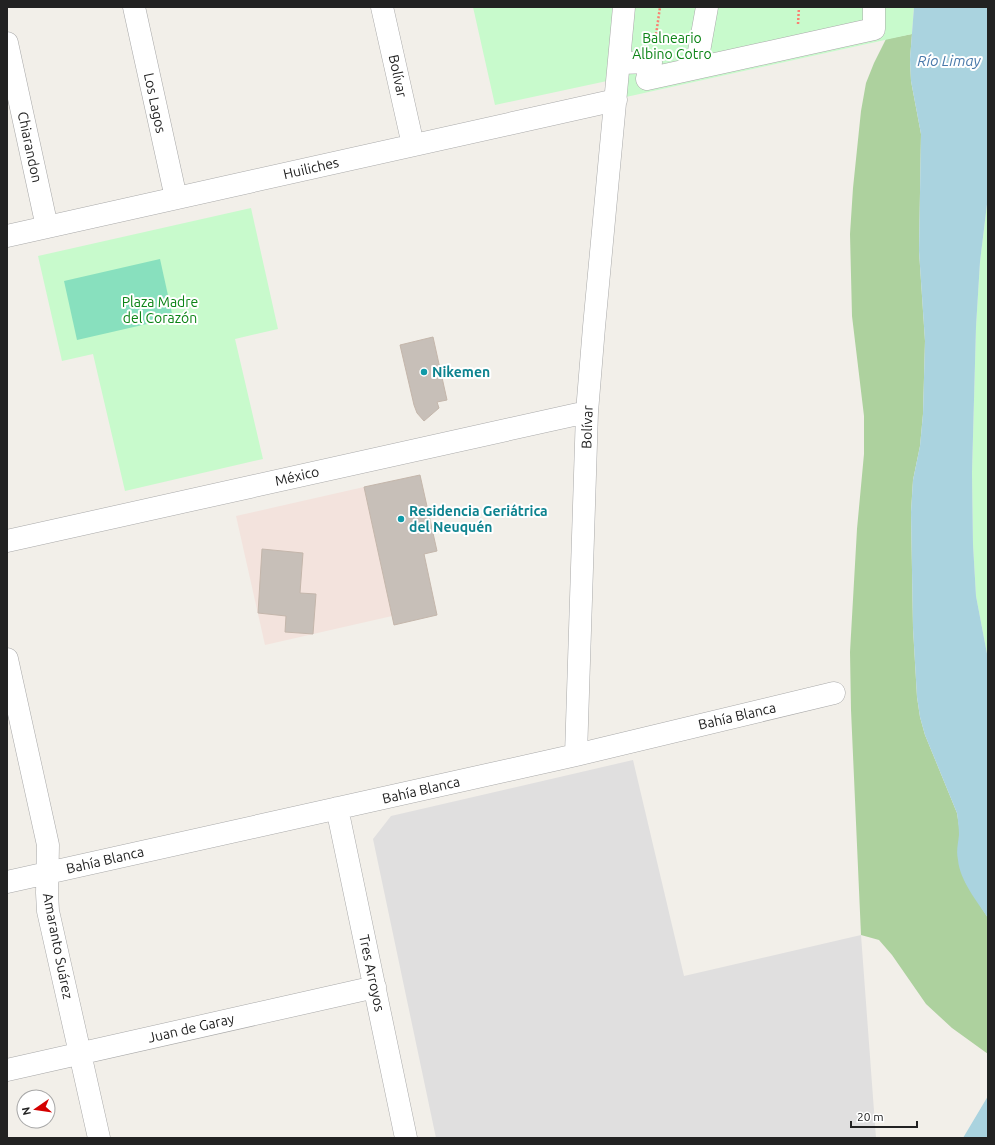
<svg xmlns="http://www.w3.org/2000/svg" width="995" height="1145" viewBox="0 0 995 1145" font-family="Ubuntu,sans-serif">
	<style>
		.residential { fill: #e0dfdf }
		.military { fill: #f3e3dd }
		.forest { fill: #add19e }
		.park { fill: #c8facc }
		.pitch { fill: #88e0be }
		.water { fill: #aad3df }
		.building { fill: #c7bfb8; stroke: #c4b6ab }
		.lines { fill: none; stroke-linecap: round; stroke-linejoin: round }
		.minor-casing { stroke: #a9a9a9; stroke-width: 23 }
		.path { stroke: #fa8072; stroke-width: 2.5; stroke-dasharray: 2 2; stroke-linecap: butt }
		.minor { stroke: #fff; stroke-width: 22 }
		.culture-dot { fill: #0f9aa8; stroke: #fff; stroke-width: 1.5 }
		.labels { text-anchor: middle; stroke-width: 4; stroke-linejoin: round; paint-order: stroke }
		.park-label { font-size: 14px; fill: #0c8416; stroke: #fff }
		.street-label { font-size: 14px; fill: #222; stroke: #fff }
		.culture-label { font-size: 14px; font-weight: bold; fill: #0d838f; stroke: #fff; text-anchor: start }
		.water-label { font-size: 15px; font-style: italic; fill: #4a7aab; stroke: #fff }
	</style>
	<rect width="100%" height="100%" fill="#f2efe9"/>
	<path class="residential" d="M633,760L684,976L861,935L876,1138H436L373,839L391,816Z"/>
	<path class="military" d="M364,487L392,616L265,645L236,516Z"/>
	<path class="forest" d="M912,34L910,59L911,81L921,134L919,251L925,341L923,414L920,446L913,480L911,512L913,628L917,697L920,717L925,735L957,813L959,826L961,871L966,883L988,918V1054L952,1028L926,1004L892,955L879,940L861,935L851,710L850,652L857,529L864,454V416L852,316L850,234L853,188L861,111L866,83L874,63L886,39Z"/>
	<path class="park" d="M473,7H614L607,81L495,105Z
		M635,7H914L912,34L626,97Z
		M988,196V659L976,596L973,544L972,473L976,327L980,262Z
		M251,208L278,329L235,339L263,459L125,491L93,354L62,361L38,256Z"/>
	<path class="pitch" d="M160,259L173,318L77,340L64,281Z"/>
	<path class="water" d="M914,7H988V196L980,262L976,327L972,473L973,544L976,596L988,659V918C977,901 960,881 958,860C956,851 958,844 959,835C959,828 958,821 957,813L925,735L920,717L917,697L913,628L911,512L913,480L920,446L923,414L925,341L919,251L921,134L911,81L910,59Z
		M988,1096V1138H963Z"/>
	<path class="building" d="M433,337L447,400L437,402L439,408L424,421L417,413L414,405L400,345Z
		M420,475L437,551L424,554L437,615L394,625L364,487Z
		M262,549L303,553L300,593L316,594L313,634L285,632L286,616L258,613Z"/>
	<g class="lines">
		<g class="minor-casing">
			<path id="minor" d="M134,7L176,198
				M382,7L413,145
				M7,43L47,227
				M620,63L651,62L647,79L874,29V7
				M696,68L707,7
				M7,236L616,100
				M7,541L587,412
				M7,659L48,845L47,893L48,911L99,1138
				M576,755L587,412L594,327L624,7
				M337,808L406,1138
				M7,882L576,755L834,693
				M7,1070L375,987"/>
		</g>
		<path class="path" d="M798,24L799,7
			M655,42L660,7"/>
		<use href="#minor" class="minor"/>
	</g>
	<g class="culture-dot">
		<circle cx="424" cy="372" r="4"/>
		<circle cx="401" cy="519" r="4"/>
	</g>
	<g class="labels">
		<g class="park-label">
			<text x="672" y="43">Balneario<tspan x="672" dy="16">Albino Cotro</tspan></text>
			<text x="160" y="307">Plaza Madre<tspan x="160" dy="16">del Corazón</tspan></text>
		</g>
		<g class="street-label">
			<text transform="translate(398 76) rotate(78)" y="5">Bolívar</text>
			<text transform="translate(155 103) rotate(78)" y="5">Los Lagos</text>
			<text transform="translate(30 147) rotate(78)" y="5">Chiarandon</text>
			<text transform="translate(311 168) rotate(-13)" y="5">Huiliches</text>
			<text transform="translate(587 427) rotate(-88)" y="5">Bolívar</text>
			<text transform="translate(297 476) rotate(-13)" y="5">México</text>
			<text transform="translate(737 716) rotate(-13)" y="5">Bahía Blanca</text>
			<text transform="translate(421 790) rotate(-13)" y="5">Bahía Blanca</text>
			<text transform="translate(105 860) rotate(-13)" y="5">Bahía Blanca</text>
			<text transform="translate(58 946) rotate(79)" y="5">Amaranto Suárez</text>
			<text transform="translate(372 973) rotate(78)" y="5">Tres Arroyos</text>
			<text transform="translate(191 1028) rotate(-13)" y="5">Juan de Garay</text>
		</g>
		<g class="culture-label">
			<text x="432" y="377">Nikemen</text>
			<text x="409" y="516">Residencia Geriátrica<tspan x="409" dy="16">del Neuquén</tspan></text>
		</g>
		<g class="water-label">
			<text x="949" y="66">Río Limay</text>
		</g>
	</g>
	<rect width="995" height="1145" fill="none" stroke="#222222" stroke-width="16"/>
	<g transform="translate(36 1109) rotate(257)"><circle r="19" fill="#ffffff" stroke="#a7a7a7"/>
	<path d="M0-3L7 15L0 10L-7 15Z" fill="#d40000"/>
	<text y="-6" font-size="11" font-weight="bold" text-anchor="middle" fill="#222222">N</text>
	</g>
	<path d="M851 1121v6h66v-6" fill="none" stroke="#222222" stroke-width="2"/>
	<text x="857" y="1121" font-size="12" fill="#222222" stroke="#ffffff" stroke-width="3" paint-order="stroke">20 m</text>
</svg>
